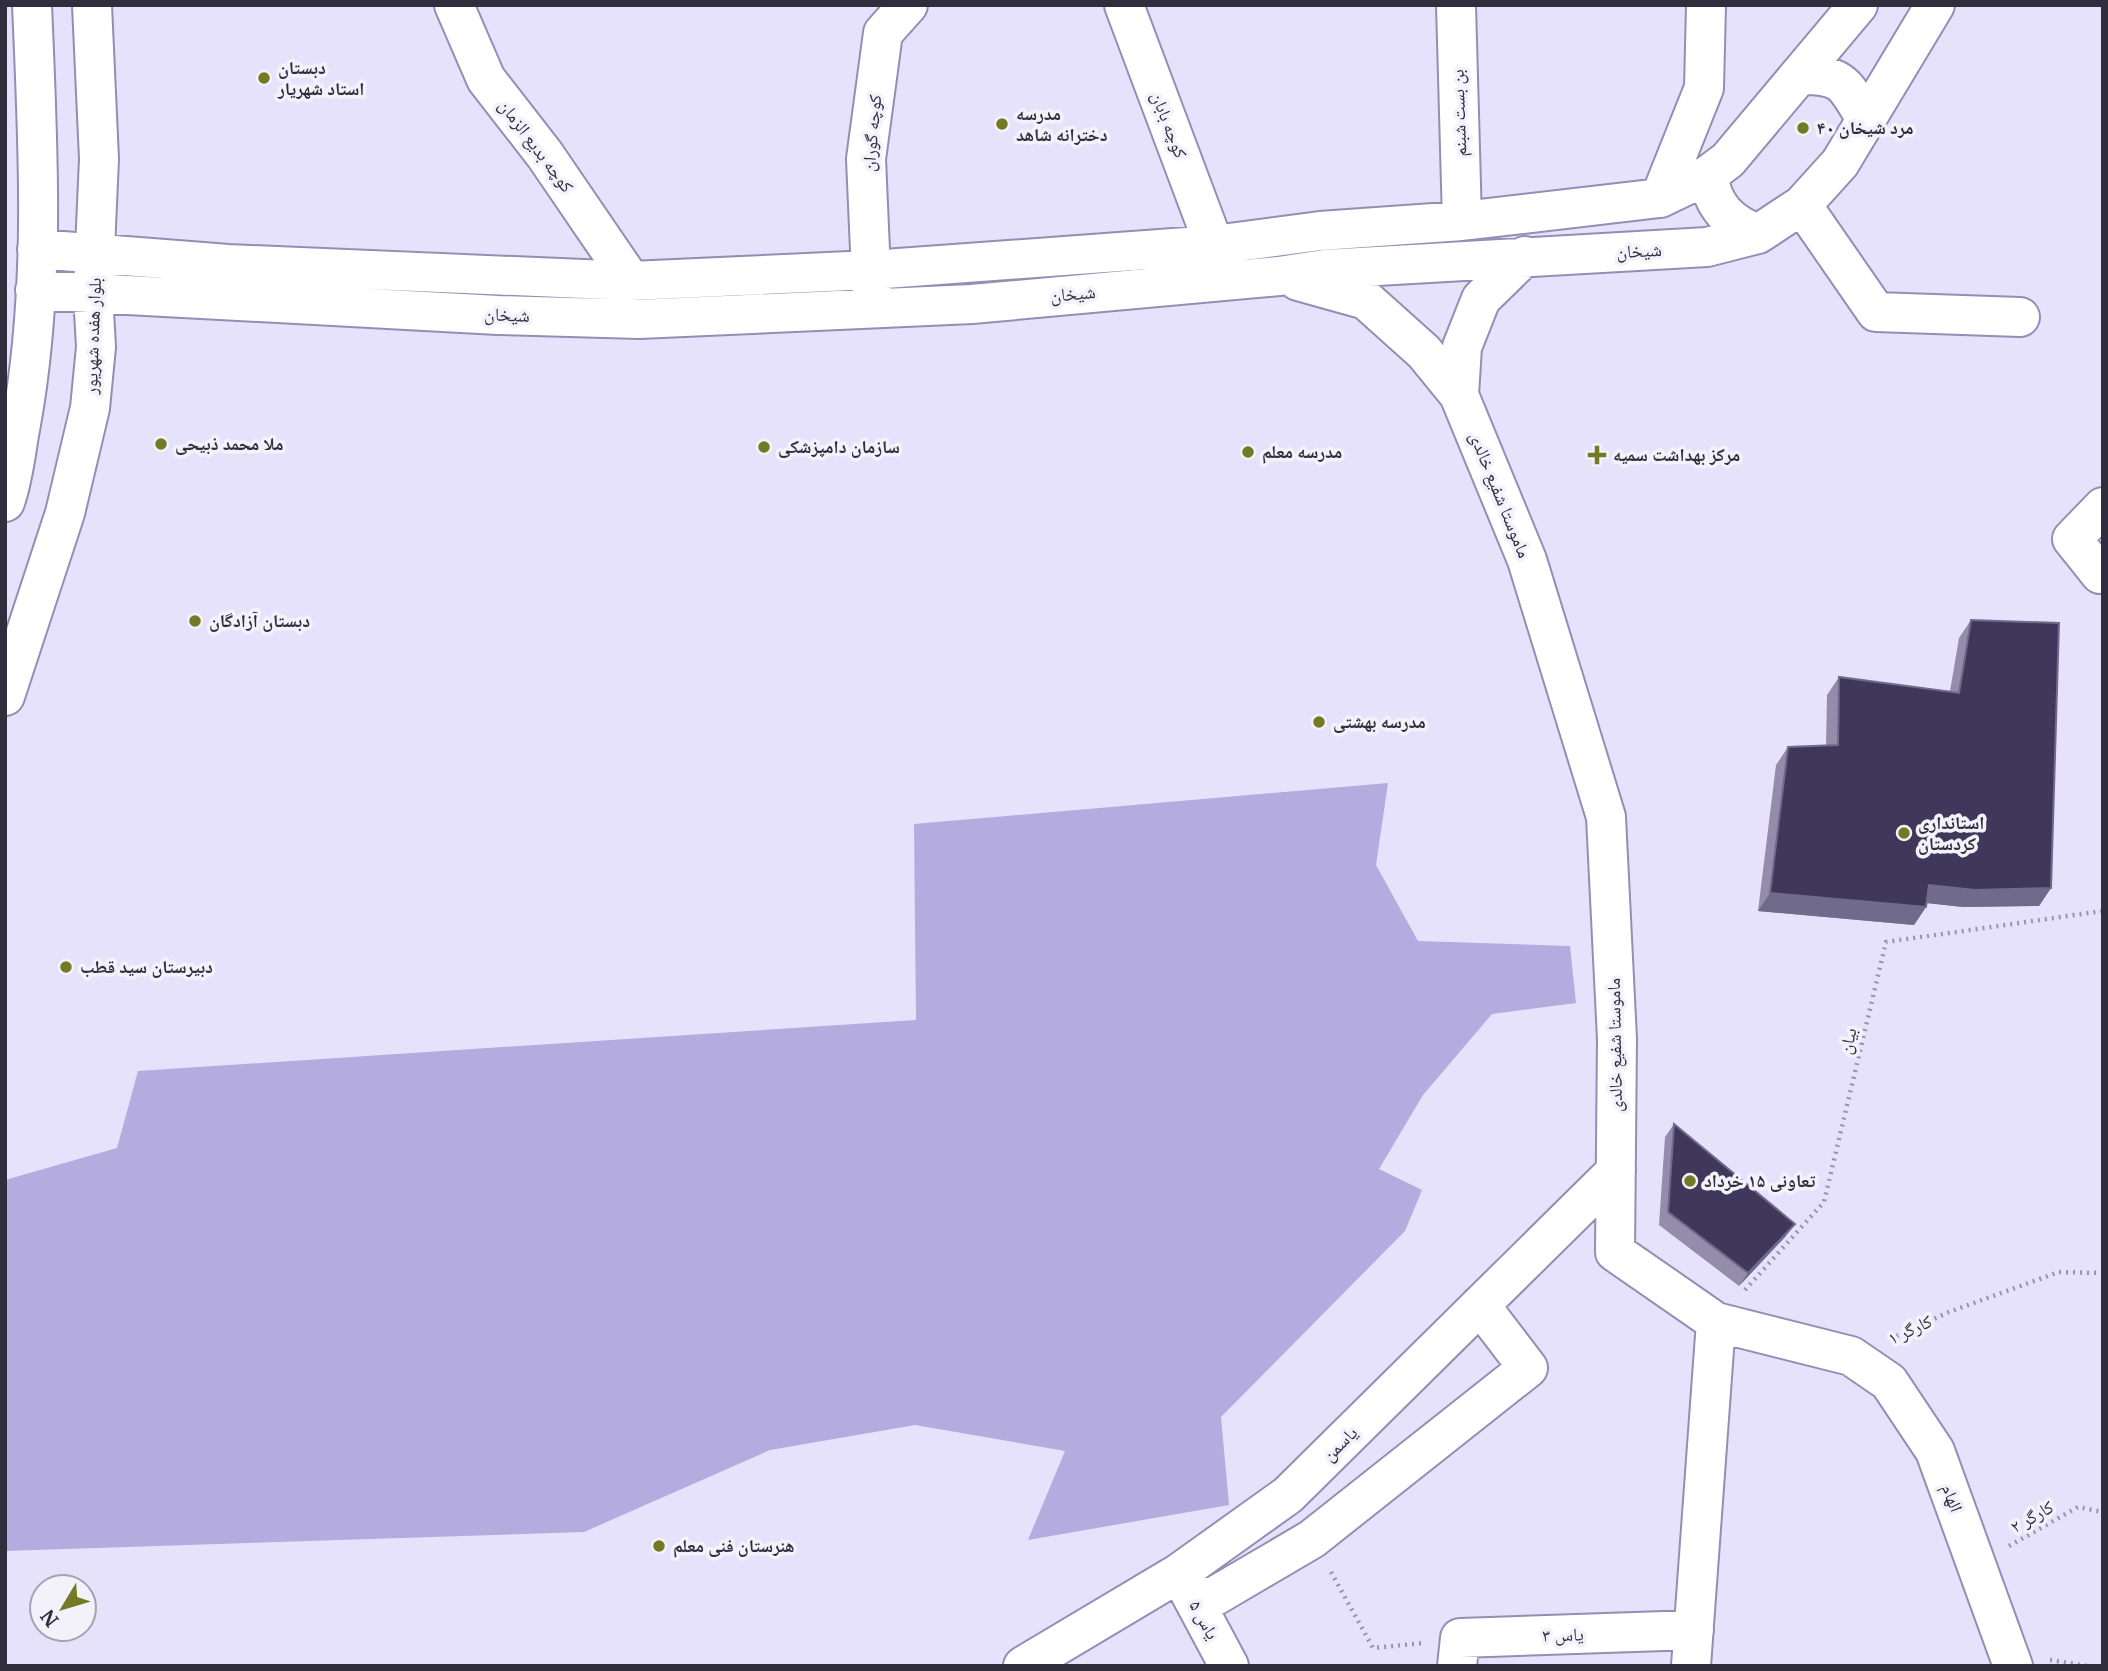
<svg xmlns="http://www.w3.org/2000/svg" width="2108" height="1671" viewBox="0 0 2108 1671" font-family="Merriweather,'Noto Naskh Arabic',serif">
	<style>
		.green { fill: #b4abde }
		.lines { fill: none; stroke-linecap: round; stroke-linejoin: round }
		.minor-casing { stroke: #948db4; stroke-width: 42 }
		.path { stroke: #9994aa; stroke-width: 4.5; stroke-dasharray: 2 5; stroke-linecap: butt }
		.minor { stroke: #fff; stroke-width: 38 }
		.wall { fill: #938dab }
		.shaded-wall { fill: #716b8b }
		.building { fill: #3f385a; stroke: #716b8b; stroke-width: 2 }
		.poi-dot { fill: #747a23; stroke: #f3f2fb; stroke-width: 2.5 }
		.labels { text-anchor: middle; stroke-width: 7; stroke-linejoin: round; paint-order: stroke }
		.poi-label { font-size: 18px; font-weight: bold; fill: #302d3d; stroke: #f3f2fb; text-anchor: start }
		.street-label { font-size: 18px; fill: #302d3d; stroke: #f3f2fb }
	</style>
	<rect width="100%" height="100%" fill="#e7e2fc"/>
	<path class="green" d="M1388,783L1376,865L1418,941L1570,946L1576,1003L1492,1014L1423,1095L1379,1169L1422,1190L1405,1231L1221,1417L1229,1505L1028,1540L1065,1451L915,1425L770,1450L584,1532L5,1551V1180L117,1148L138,1071L916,1020L914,824Z"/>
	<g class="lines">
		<g class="minor-casing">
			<path id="minor" d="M454,5L486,79L545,155L631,281
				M1124,5L1214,245
				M1456,5L1462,221
				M1799,75C1842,74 1845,83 1865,118
				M1708,175C1713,207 1729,223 1758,234
				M1660,198L1704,88L1706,5
				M1802,205L1876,312L2020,317
				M37,249L228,264L631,281L871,270L1214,245L1320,231L1462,221L1660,198L1708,175L1728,160L1858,5
				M1298,281L1366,300L1424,352L1459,395L1527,560L1606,817L1617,1039L1615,1252L1716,1322L1691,1666
				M35,290L498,315L639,319L972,304L1279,276L1325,269L1707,247L1758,234L1802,205L1840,163L1935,5
				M872,296L866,159L883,33L908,5
				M1459,395L1462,347L1481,299L1525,256
				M5,502C14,477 16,449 21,424C46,286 38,144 32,5
				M2103,507L2072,539L2100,574L2103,573
				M5,696L65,513L90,408L96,347L93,294L99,159L92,5
				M1716,1322L1851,1356L1889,1382L1935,1451L2013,1666
				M1182,1578L1229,1666
				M1193,1599L1215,1596L1312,1539L1528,1368L1480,1305
				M1023,1666L1179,1573L1288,1495L1616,1171
				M1457,1666L1460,1638L1694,1630"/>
		</g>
		<path class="path" d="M1745,1290L1824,1202L1886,942L2103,911
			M1890,1339L1949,1312L2059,1272L2103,1273
			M2009,1546L2078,1507L2103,1512
			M1331,1572L1373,1648L1424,1643
			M2050,1660L2088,1666"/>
		<use href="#minor" class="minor"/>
	</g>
	<path class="wall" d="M1971,620L2051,888L2039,906L1963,907L1927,903L1926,907L1914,925L1758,911L1776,765L1788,747L1826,746L1827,695L1839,677L1950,691L1959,638Z
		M1674,1124L1795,1224L1785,1237L1739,1286L1659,1225L1665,1137Z"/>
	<path class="shaded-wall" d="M1929,885L2051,888L2039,906L1963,907L1917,902Z
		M1770,893L1926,907L1914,925L1758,911Z
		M1795,1224L1785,1237L1739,1286L1748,1273Z"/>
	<path class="building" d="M1971,620L2059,623L2051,888L1975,890L1929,885L1926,907L1770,893L1788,747L1838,745L1839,677L1959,693Z
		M1674,1124L1795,1224L1748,1273L1668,1212Z"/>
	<g class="poi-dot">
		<circle cx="264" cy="78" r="7"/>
		<circle cx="1002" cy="124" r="7"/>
		<circle cx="1803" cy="128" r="7"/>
		<circle cx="161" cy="444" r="7"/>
		<circle cx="764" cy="447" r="7"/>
		<circle cx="1248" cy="452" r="7"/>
		<path d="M1593.5 444.5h7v7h7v7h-7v7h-7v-7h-7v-7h7z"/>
		<circle cx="195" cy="621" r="7"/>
		<circle cx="1319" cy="722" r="7"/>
		<circle cx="1904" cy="833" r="7"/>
		<circle cx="66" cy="967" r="7"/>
		<circle cx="1690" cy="1181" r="7"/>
		<circle cx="659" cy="1546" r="7"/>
	</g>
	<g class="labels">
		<g class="poi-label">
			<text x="278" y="74">دبستان<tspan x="278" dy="21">استاد شهریار</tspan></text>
			<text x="1016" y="120">مدرسه<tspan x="1016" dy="21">دخترانه شاهد</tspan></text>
			<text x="1817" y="134">۴۰ مرد شیخان</text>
			<text x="175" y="450">ملا محمد ذبیحی</text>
			<text x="778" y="453">سازمان دامپزشکی</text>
			<text x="1262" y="458">مدرسه معلم</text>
			<text x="1613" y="461">مرکز بهداشت سمیه</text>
			<text x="209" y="627">دبستان آزادگان</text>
			<text x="1333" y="728">مدرسه بهشتی</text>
			<text x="1918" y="829">استانداری<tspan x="1918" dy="21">کردستان</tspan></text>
			<text x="80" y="973">دبیرستان سید قطب</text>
			<text x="1704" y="1187">تعاونی ۱۵ خرداد</text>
			<text x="673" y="1552">هنرستان فنی معلم</text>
		</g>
		<g class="street-label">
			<text transform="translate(1459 113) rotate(-92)" y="6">بن بست شبنم</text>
			<text transform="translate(1169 125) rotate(69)" y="6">کوچه بابان</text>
			<text transform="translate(872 133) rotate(-85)" y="6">کوچه گوران</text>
			<text transform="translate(536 146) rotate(53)" y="6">کوچه بدیع الزمان</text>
			<text transform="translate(1639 251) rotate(-3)" y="6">شیخان</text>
			<text transform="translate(1073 294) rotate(-5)" y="6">شیخان</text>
			<text transform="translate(507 315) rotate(2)" y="6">شیخان</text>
			<text transform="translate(93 336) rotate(-88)" y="6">بلوار هفده شهریور</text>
			<text transform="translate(1500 495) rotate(68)" y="6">ماموستا شفیع خالدی</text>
			<text transform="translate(1848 1041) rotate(-77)" y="6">بیان</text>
			<text transform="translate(1615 1045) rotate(-91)" y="6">ماموستا شفیع خالدی</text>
			<text transform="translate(1910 1330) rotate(-25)" y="6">کارگر ۱</text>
			<text transform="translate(1340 1444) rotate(-45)" y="6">یاسمن</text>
			<text transform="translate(1952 1498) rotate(69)" y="6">الهام</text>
			<text transform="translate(2032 1517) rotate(-30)" y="6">کارگر ۲</text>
			<text transform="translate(1204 1620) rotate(61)" y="6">یاس ۵</text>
			<text transform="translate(1563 1635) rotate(-2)" y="6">یاس ۳</text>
		</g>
	</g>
	<rect width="2108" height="1671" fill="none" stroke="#302d3d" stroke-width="14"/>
	<g transform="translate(63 1608) rotate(232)"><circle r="33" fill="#f3f2fb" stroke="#a5a3af" stroke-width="2"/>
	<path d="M0-5L12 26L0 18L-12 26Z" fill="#747a23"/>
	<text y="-10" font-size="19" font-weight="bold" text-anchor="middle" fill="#302d3d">N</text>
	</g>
</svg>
